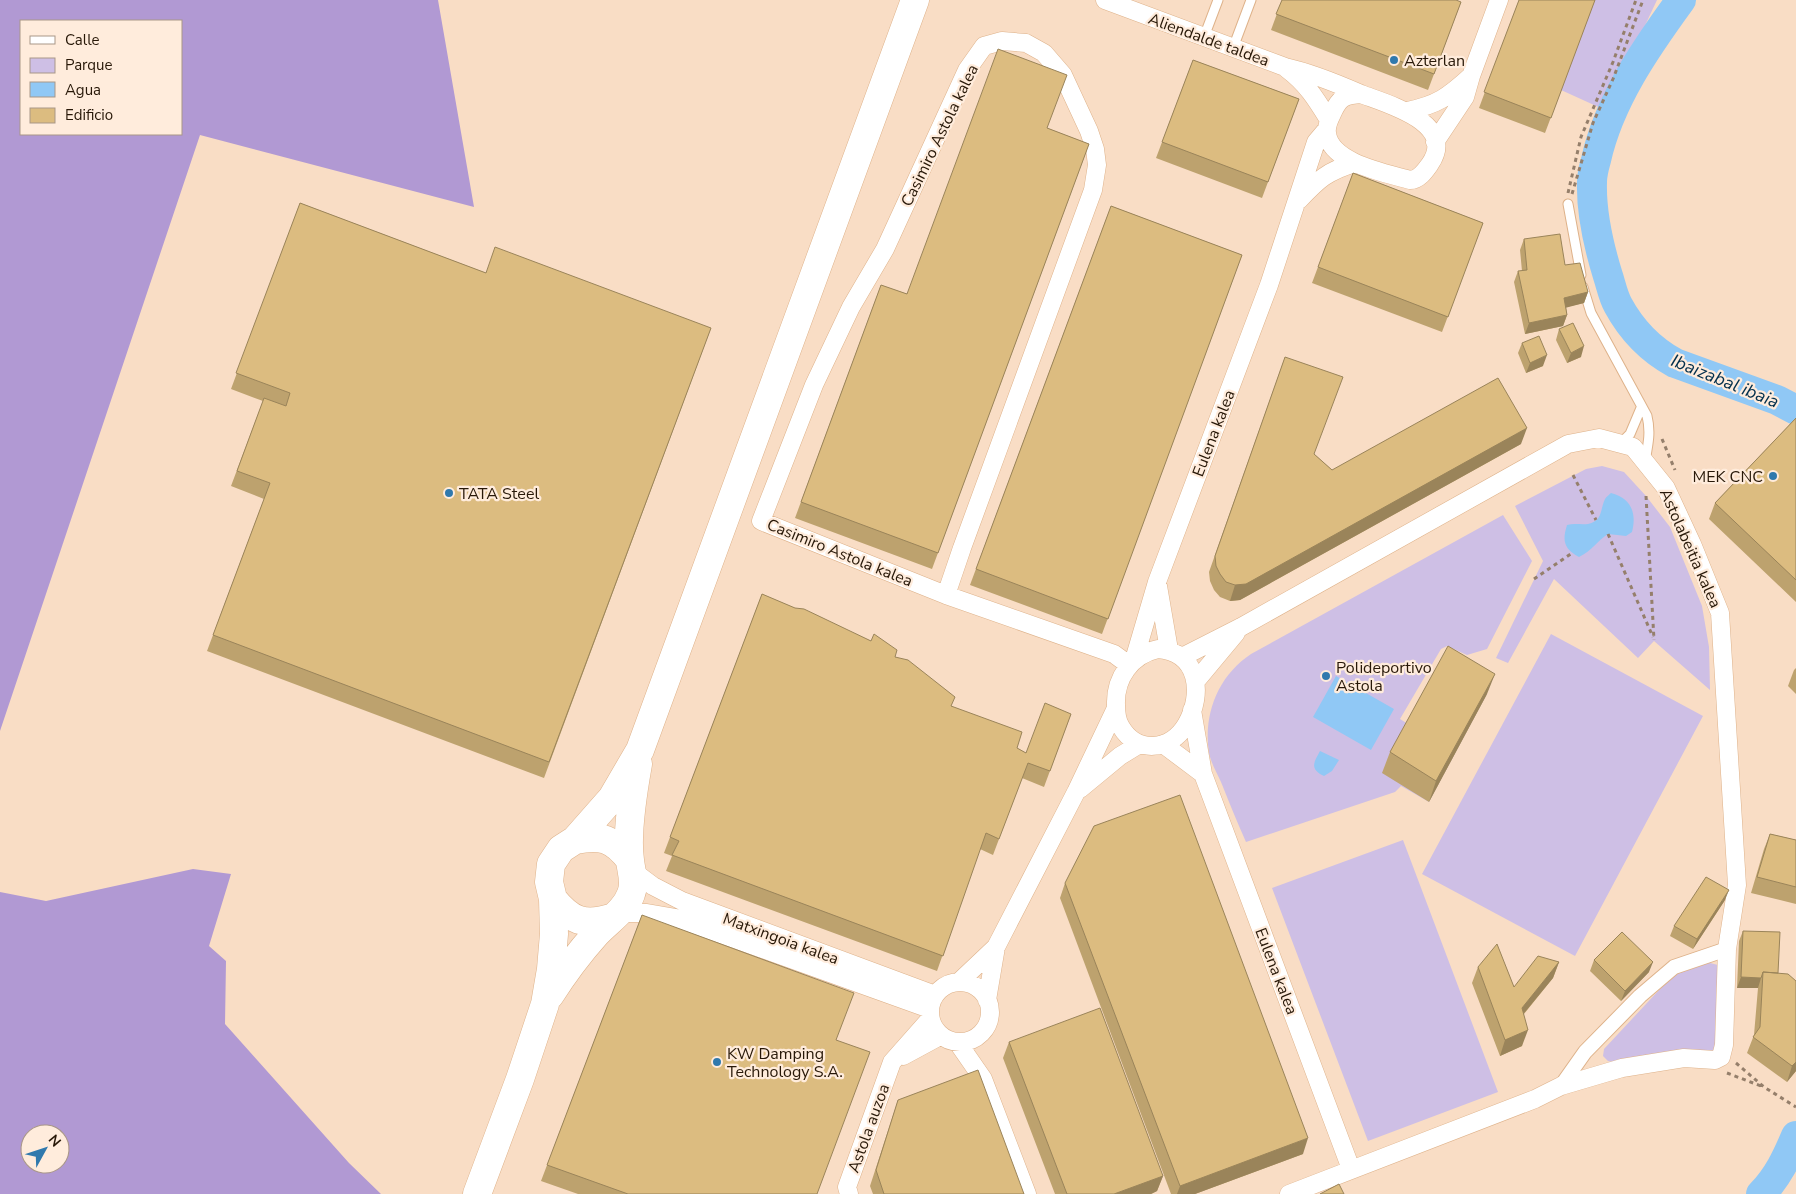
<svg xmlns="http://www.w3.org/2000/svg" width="1796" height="1194" viewBox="0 0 1796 1194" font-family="'Nunito Sans',sans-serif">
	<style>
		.green { fill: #cebfe5 }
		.forest { fill: #b199d3; fill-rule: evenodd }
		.water { fill: #90c8f5 }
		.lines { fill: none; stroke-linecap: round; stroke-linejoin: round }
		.river { stroke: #90c8f5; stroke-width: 30 }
		.service-casing { stroke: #deb28a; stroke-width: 11 }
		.pedestrian-casing { stroke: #deb28a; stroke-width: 16 }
		.minor-casing { stroke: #deb28a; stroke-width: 19 }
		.primary-casing { stroke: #deb28a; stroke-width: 29 }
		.path { stroke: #957f6b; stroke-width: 3; stroke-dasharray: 4 4; stroke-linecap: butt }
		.service { stroke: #fff; stroke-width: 9 }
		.pedestrian { stroke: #fff; stroke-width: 14 }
		.minor { stroke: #fff; stroke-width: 18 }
		.primary { stroke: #fff; stroke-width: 28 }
		.wall { fill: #bda26e }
		.shaded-wall { fill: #9a845a }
		.building { fill: #dcbc80; stroke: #9a845a }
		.poi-dot { fill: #3079ad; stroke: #ffecdc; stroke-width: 2 }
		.labels { text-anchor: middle; stroke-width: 4.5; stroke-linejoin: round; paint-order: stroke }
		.street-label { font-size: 16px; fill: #281808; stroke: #ffecdc }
		.poi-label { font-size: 16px; fill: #281808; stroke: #ffecdc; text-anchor: start }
		.water-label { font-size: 18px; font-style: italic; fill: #03304d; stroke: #ffecdc }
	</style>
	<rect width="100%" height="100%" fill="#f9ddc5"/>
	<path class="green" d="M1595,0H1657L1605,110L1561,90Z
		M1602,466L1624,472L1646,496L1670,527L1702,606L1709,647L1710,690L1654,641L1638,658L1554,579L1508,663L1496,658L1543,561L1515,506L1586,469Z
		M1503,515L1532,561L1487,649L1467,655L1447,646L1441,649L1400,719L1408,724L1440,667L1487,694L1429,802L1401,786L1395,792L1246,842C1237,822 1229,802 1221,782C1217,773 1211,763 1209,753C1203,714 1218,676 1251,654Z
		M1551,634L1703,716L1575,956L1422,874Z
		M1403,840L1498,1092L1368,1141L1272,888Z
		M1703,963H1710L1718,965L1722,971L1726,1007L1713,1053L1616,1063L1608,1061L1603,1056L1604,1049L1674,974Z"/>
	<path class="forest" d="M0,0H438L474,207L200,135L0,731ZM21,21H181V134H21Z
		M193,869L231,874L209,946L226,961L225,1024L349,1163L381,1194H0V892L46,901ZM30,1134H60V1164H30Z"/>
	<path class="water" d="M1611,493C1631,498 1637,513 1632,532L1626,536L1608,534C1597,541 1593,550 1579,557C1564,549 1562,541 1567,525C1574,523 1581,525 1588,524C1603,521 1600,509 1605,499C1607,496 1609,495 1611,493Z
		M1336,676L1394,709L1371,750L1313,717Z
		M1320,751L1339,760L1332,771L1324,776C1309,769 1314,762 1320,751Z"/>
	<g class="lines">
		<path class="river" d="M1681,0C1646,48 1609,101 1596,160C1594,167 1592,175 1592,182C1591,213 1599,247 1608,276C1611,285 1613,296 1618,305C1631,329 1651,350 1675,363L1777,400L1796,410
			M1761,1194C1778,1177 1787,1157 1796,1136"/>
		<g class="service-casing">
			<path id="service" d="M1204,37L1218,0
				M1233,48L1251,0
				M1568,204L1581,275
				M1583,287L1591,313L1647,416C1651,432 1648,445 1645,461
				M1620,444L1630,434L1641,408"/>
		</g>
		<g class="pedestrian-casing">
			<path id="pedestrian" d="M1561,1086L1585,1052L1640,996L1674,967L1727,949"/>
		</g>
		<g class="minor-casing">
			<path id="minor" d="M1105,0L1285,67C1312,73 1336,83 1361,94
				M1287,69C1307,84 1316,99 1329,120
				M1361,94C1387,104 1458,123 1430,164C1425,171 1419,180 1410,180C1386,173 1330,163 1327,133C1326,127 1329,120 1332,114C1339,98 1344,95 1361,94Z
				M1407,111C1437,105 1448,97 1471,76
				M1435,142L1465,97L1471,76L1499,0
				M1299,200C1318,180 1327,171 1355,163
				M1158,586L1169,650
				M946,595L962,548L1093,190L1097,165L1095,149L1089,131L1063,75L1044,53L1026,43L1002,41L984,46L967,70L885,249L851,307L814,385L761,521L946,595L1114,654L1129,665
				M1158,649C1199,652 1204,694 1186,725C1170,751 1137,754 1121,727C1117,721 1116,712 1116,705C1115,678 1131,655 1158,649Z
				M1182,657L1241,627L1568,444L1599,438L1633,447L1666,488L1692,544L1720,613L1737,885L1727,949L1724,1045L1721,1057L1715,1060L1684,1058L1622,1068L1561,1086L1535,1099L1289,1194
				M1134,660L1157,582L1269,285L1316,142L1327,129
				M1196,681L1236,633
				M1192,710L1203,774L1351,1169
				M1163,744L1203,774
				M1080,789L1120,756L1138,745
				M633,871L653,886L682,901L935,995
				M619,913H647L676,918L930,1009
				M959,982L996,947
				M930 1012a30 30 0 1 1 60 0a30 30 0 1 1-60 0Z
				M987,1000L996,947L1076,792L1116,708
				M958,1043L983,1079L1027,1194
				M903,1056L940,1036
				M849,1194L847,1187L892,1062L930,1019"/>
		</g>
		<g class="primary-casing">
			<path id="primary" d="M575,840C601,835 613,838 630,860
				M553,899C571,921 584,926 611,918
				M550,995C564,973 579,953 596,934C608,921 625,911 631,894C636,882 631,872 630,860C626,833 633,792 638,764
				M477,1194L520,1079L545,1004L551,969L554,934L553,899L549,882L551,864L561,849L575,840L612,798L640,750L915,0"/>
		</g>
		<path class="path" d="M1568,193L1581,137L1613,62L1636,0
			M1572,194L1593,123L1613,79L1643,0
			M1662,439L1675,470
			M1573,475L1596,520
			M1646,496L1654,640
			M1608,534L1653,637
			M1534,579L1572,553
			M1736,1063L1764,1087L1796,1107
			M1727,1073L1761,1086"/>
		<use href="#service" class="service"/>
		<use href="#pedestrian" class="pedestrian"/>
		<use href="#minor" class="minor"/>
		<use href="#primary" class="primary"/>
	</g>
	<path class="wall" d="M1282,0L1461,2L1428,90L1271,30Z
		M1519,0H1595L1545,133L1479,108Z
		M1193,60L1299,99L1262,198L1156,158Z
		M1047,128L1089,144L932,569L795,518L881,285L907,294Z
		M1353,173L1483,223L1442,332L1312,283Z
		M300,203L486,273L711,328L544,778L207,651L264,499L231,486L263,401L231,389Z
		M1111,206L1242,255L1102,634L970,585Z
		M1524,239L1565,265L1588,292L1584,303L1566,307L1567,315L1563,326L1525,334L1514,282L1518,271H1522L1520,250Z
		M1559,329L1581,357L1567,363L1556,340Z
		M1522,343L1543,366L1526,373L1518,353Z
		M1285,357L1314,454L1332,470L1521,444L1240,600L1230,601L1220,597L1214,590L1210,581L1209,572Z
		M1796,418V602L1709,519L1715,503Z
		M762,594L871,641L895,657L951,706L1017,748L1026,753L1071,714L1044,787L1022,778L993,855L980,849L937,971L666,871L672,856L664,853Z
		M1796,668V694L1788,686L1794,670Z
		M1487,694L1429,802L1382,773L1390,752Z
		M1770,834L1796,840V904L1751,893L1764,849Z
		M1065,883L1303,1154L1195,1194H1171L1060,898Z
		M1725,900L1693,949L1670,936L1674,926Z
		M642,915L836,1040L817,1194H578L541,1181Z
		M1743,931L1778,973L1796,1071L1787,1082L1747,1053L1754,1035L1758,988H1737L1739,941Z
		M1594,960L1649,972L1621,1001L1590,971Z
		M1559,962L1553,978L1524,1014L1522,1046L1500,1056L1472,983L1478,967L1514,987Z
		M1009,1042L1163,1176L1157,1191L1151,1194H1055L1003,1058Z
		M898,1100L1024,1194H873L870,1186Z"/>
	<path class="shaded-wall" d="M1588,292L1584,303L1561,309L1564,298Z
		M1567,315L1563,326L1525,334L1529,323Z
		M1584,346L1581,357L1567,363L1571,353Z
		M1547,355L1543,366L1526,373L1530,363Z
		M1527,428L1521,444L1240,600L1230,601L1235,585Z
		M1495,674L1487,694L1429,802L1436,781Z
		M1729,890L1725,900L1693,949L1697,939Z
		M1559,962L1553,978L1516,1023L1522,1008Z
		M1653,962L1649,972L1621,1001L1625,991Z
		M1741,977L1761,978L1758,988H1737Z
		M1528,1030L1522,1046L1500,1056L1505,1040Z
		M1796,1062V1071L1787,1082L1792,1066Z
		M1308,1138L1303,1154L1195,1194H1177L1180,1186Z
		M1163,1176L1157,1191L1151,1194H1114Z"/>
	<path class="building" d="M1282,0H1456L1461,2L1434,74L1276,14Z
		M1519,0H1595L1551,118L1484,92Z
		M998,49L1067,75L1047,128L1089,144L938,553L801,502L881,285L907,294Z
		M1193,60L1299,99L1268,182L1162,142Z
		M1353,173L1483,223L1448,317L1318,267Z
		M300,203L486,273L495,247L711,328L549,762L213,635L270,483L237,471L264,398L286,406L290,393L236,373Z
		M1111,206L1242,255L1108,619L976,569Z
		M1560,234L1565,265L1580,263L1588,292L1564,298L1567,315L1529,323L1518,271L1527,270L1524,239Z
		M1573,323L1584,346L1571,353L1559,329Z
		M1539,336L1547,355L1530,363L1522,343Z
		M1285,357L1343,377L1314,454L1332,470L1498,378L1527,428L1246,584L1235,585L1226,582L1220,574L1216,566L1215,556Z
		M1796,418V580L1715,503Z
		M762,594L795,608L804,609L871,641L874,634L897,650L895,657L908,660L955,697L951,706L1022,732L1017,748L1026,753L1045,703L1071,714L1050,771L1028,763L999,839L986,833L943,956L672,855L679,841L670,837Z
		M1448,646L1495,674L1436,781L1390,752Z
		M1180,795L1308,1138L1180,1186L1065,883L1094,826Z
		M1770,834L1796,840V887L1757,877Z
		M1706,877L1729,890L1697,939L1674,926Z
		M642,915L854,993L836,1040L870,1052L817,1194H628L547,1165Z
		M1743,931L1780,932L1778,973L1763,972L1761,978L1741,977Z
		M1622,932L1653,962L1625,991L1594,960Z
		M1497,944L1514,987L1538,956L1559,962L1522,1008L1528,1030L1505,1040L1478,967Z
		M1763,972L1788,974L1796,981V1062L1792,1066L1753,1037L1760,1027Z
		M1100,1008L1163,1176L1114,1194H1067L1009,1042Z
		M978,1070L1024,1194H884L876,1170L898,1100Z
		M1339,1184L1344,1194H1320Z"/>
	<g class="poi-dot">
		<circle cx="1394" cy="60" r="5"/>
		<circle cx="1773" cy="476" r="5"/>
		<circle cx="449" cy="493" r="5"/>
		<circle cx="1326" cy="676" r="5"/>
		<circle cx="717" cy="1062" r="5"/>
	</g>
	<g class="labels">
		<g class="street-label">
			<text transform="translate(1209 39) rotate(20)" y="6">Aliendalde taldea</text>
			<text transform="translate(939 135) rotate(-64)" y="6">Casimiro Astola kalea</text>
			<text transform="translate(1213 433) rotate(-69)" y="6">Eulena kalea</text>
			<text transform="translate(1691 548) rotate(66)" y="6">Astolabeitia kalea</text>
			<text transform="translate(840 552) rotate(22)" y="6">Casimiro Astola kalea</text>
			<text transform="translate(781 938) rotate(20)" y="6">Matxingoia kalea</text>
			<text transform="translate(1277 971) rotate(69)" y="6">Eulena kalea</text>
			<text transform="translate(868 1128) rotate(-70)" y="6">Astola auzoa</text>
		</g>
		<g class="poi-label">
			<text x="1404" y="66">Azterlan</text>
			<text x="1763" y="482" text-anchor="end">MEK CNC</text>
			<text x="459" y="499">TATA Steel</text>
			<text x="1336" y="673">Polideportivo<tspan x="1336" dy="18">Astola</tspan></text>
			<text x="727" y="1059">KW Damping<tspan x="727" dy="18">Technology S.A.</tspan></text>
		</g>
		<g class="water-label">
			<text transform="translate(1725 381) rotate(22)" y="6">Ibaizabal ibaia</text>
		</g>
	</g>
	<rect x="20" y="20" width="162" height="115" fill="#ffecdc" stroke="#a99787"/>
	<rect x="30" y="36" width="25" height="8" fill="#ffffff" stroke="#a99787"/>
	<text x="65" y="45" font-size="15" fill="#281808">Calle</text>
	<rect x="30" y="58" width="25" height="15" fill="#cebfe5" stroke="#a99787"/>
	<text x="65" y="70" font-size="15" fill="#281808">Parque</text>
	<rect x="30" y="82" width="25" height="15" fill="#90c8f5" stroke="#a99787"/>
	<text x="65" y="95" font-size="15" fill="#281808">Agua</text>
	<rect x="30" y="108" width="25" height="15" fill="#dcbc80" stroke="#a99787"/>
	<text x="65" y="120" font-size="15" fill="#281808">Edificio</text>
	<g transform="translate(45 1149) rotate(50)"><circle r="24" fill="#ffecdc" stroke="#a99787"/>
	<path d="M0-4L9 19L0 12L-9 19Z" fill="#3079ad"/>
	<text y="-8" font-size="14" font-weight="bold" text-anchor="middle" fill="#281808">N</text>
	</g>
</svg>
